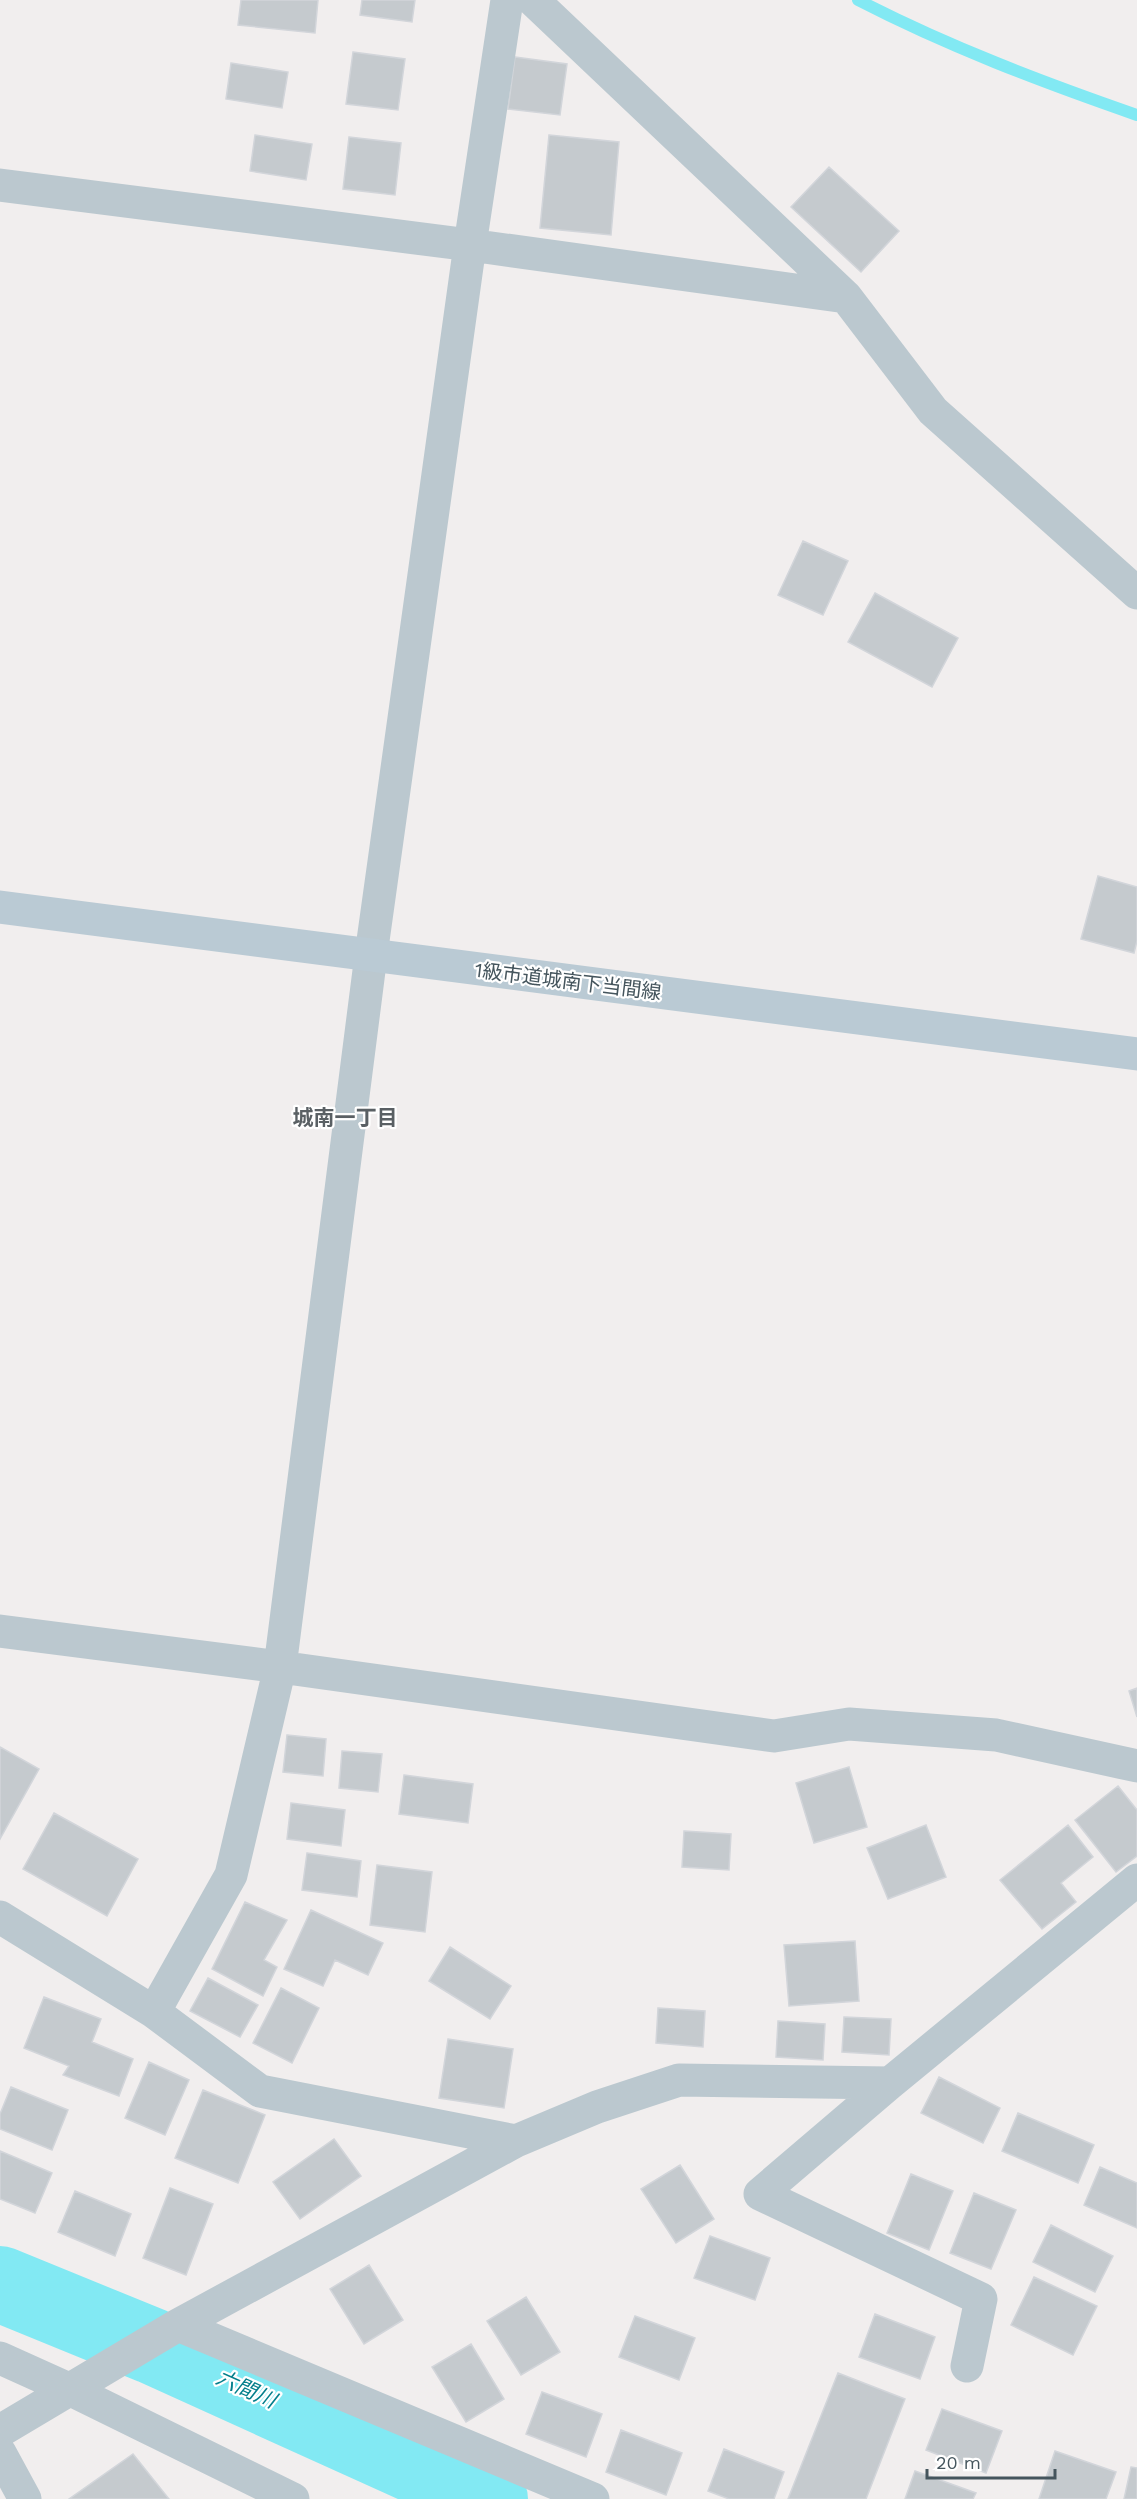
<svg xmlns="http://www.w3.org/2000/svg" width="1137" height="2499" viewBox="0 0 1137 2499" font-family="'Work Sans','Noto Sans JP',sans-serif">
	<style>
		.lines { fill: none; stroke-linecap: round; stroke-linejoin: round }
		.stream { stroke: #82e9f3; stroke-width: 12 }
		.river { stroke: #82e9f3; stroke-width: 76 }
		.building { fill: #c5cace; stroke: #d2d5da; stroke-width: 1.5 }
		.street { stroke: #bbc8cf; stroke-width: 33 }
		.secondary { stroke: #bacad4; stroke-width: 33 }
		.labels { text-anchor: middle; stroke-width: 4.5; stroke-linejoin: round; paint-order: stroke }
		.street-label { font-size: 20px; fill: #45555d; stroke: #fff }
		.neighbourhood-label { font-size: 21px; font-weight: bold; fill: #5a6064; stroke: #fff }
		.water-label { font-size: 21px; font-style: italic; fill: #047f8c; stroke: #fff }
	</style>
	<rect width="100%" height="100%" fill="#f1eeee"/>
	<g class="lines">
		<path class="stream" d="M858,0C947,46 1042,82 1137,115"/>
		<path class="river" d="M0,2284L152,2346L490,2499"/>
	</g>
	<path class="building" d="M241,0H318L315,33L238,25Z
		M362,0H415L412,22L360,15Z
		M353,52L405,59L398,110L346,104Z
		M515,57L567,64L560,115L508,109Z
		M231,63L288,72L282,108L226,99Z
		M255,135L312,144L306,180L250,171Z
		M549,135L619,142L611,235L540,228Z
		M349,137L401,143L395,195L343,189Z
		M829,167L899,231L861,272L791,207Z
		M803,541L848,561L823,615L778,595Z
		M875,593L958,638L932,687L848,642Z
		M1098,876L1137,887V941L1134,953L1081,939Z
		M1137,1688V1717L1129,1691Z
		M287,1735L326,1739L323,1776L283,1772Z
		M0,1747L39,1769L0,1839Z
		M342,1751L382,1754L378,1792L339,1788Z
		M849,1767L867,1827L814,1843L796,1783Z
		M404,1775L473,1784L468,1823L399,1814Z
		M1118,1786L1137,1810V1856L1116,1872L1075,1820Z
		M291,1803L345,1810L341,1846L287,1839Z
		M54,1813L138,1859L107,1916L23,1869Z
		M926,1825L946,1877L888,1899L867,1848Z
		M1068,1825L1093,1857L1061,1883L1076,1902L1042,1929L1000,1880Z
		M684,1831L731,1834L729,1870L682,1867Z
		M307,1853L361,1861L357,1897L302,1890Z
		M377,1865L432,1872L425,1932L370,1925Z
		M245,1902L287,1920L264,1960L277,1967L263,1996L212,1969Z
		M311,1910L383,1943L368,1975L335,1960L323,1986L284,1969Z
		M855,1941L859,2001L789,2006L784,1945Z
		M450,1947L511,1986L490,2019L429,1981Z
		M208,1978L258,2005L240,2037L190,2011Z
		M281,1988L319,2008L292,2063L253,2043Z
		M44,1997L101,2019L92,2042L133,2059L119,2096L63,2075L69,2066L24,2048Z
		M658,2008L705,2011L703,2047L656,2043Z
		M844,2017L891,2019L889,2055L842,2052Z
		M778,2021L825,2024L823,2060L776,2057Z
		M448,2039L513,2049L504,2108L439,2098Z
		M149,2062L189,2080L165,2135L125,2118Z
		M939,2077L1000,2108L983,2143L921,2113Z
		M11,2087L68,2110L52,2150L0,2129V2114Z
		M203,2090L265,2115L238,2183L175,2158Z
		M1018,2113L1094,2145L1078,2183L1002,2151Z
		M334,2139L361,2176L300,2219L273,2182Z
		M0,2151L52,2173L35,2213L0,2199Z
		M680,2165L714,2219L676,2243L641,2189Z
		M1100,2167L1137,2183V2228L1084,2205Z
		M911,2174L953,2191L929,2250L887,2233Z
		M170,2188L213,2204L186,2275L143,2258Z
		M75,2191L131,2214L115,2256L58,2232Z
		M974,2193L1016,2210L991,2269L950,2253Z
		M1051,2225L1113,2256L1095,2292L1033,2262Z
		M710,2236L770,2258L755,2300L694,2278Z
		M369,2265L403,2320L364,2344L330,2289Z
		M1034,2277L1097,2306L1073,2355L1011,2325Z
		M526,2297L560,2352L521,2375L487,2321Z
		M875,2314L935,2337L920,2379L859,2357Z
		M635,2316L695,2338L679,2380L619,2357Z
		M471,2344L504,2399L466,2422L432,2367Z
		M838,2373L905,2399L866,2499H788Z
		M542,2392L602,2414L586,2457L526,2434Z
		M942,2409L1002,2431L986,2473L926,2450Z
		M621,2430L682,2453L666,2495L606,2472Z
		M724,2449L784,2472L774,2499H729L708,2491Z
		M1055,2451L1116,2472L1106,2499H1039Z
		M133,2454L169,2499H69Z
		M1131,2467L1137,2468V2499H1124Z
		M915,2471L976,2493L973,2499H905Z"/>
	<g class="lines">
		<path class="street" d="M533,0L846,297L933,411L1137,593
			M0,185L470,245L846,297
			M0,1631L280,1667L774,1736L849,1724L996,1735L1137,1766
			M0,1917L154,2012L260,2091L516,2141
			M154,2012L231,1875L280,1667L371,955L470,245L507,0
			M890,2083L760,2194L981,2299L967,2366
			M178,2325L593,2499
			M0,2358L71,2390L293,2499
			M0,2431L178,2325L516,2141L597,2107L679,2080L890,2083L1137,1880
			M0,2453L25,2499"/>
		<path class="secondary" d="M0,907L1137,1054"/>
	</g>
	<g class="labels">
		<g class="street-label">
			<text transform="translate(568 981) rotate(7)" y="7">1級市道城南下当間線</text>
		</g>
		<g class="neighbourhood-label">
			<text x="345" y="1125">城南一丁目</text>
		</g>
		<g class="water-label">
			<text transform="translate(246 2389) rotate(24)" y="7">六間川</text>
		</g>
	</g>
	<path d="M927 2469v9h128v-9" fill="none" stroke="#45555d" stroke-width="3"/>
	<text x="936" y="2469" font-size="18" fill="#45555d" stroke="#ffffff" stroke-width="4.5" paint-order="stroke">20 m</text>
</svg>
